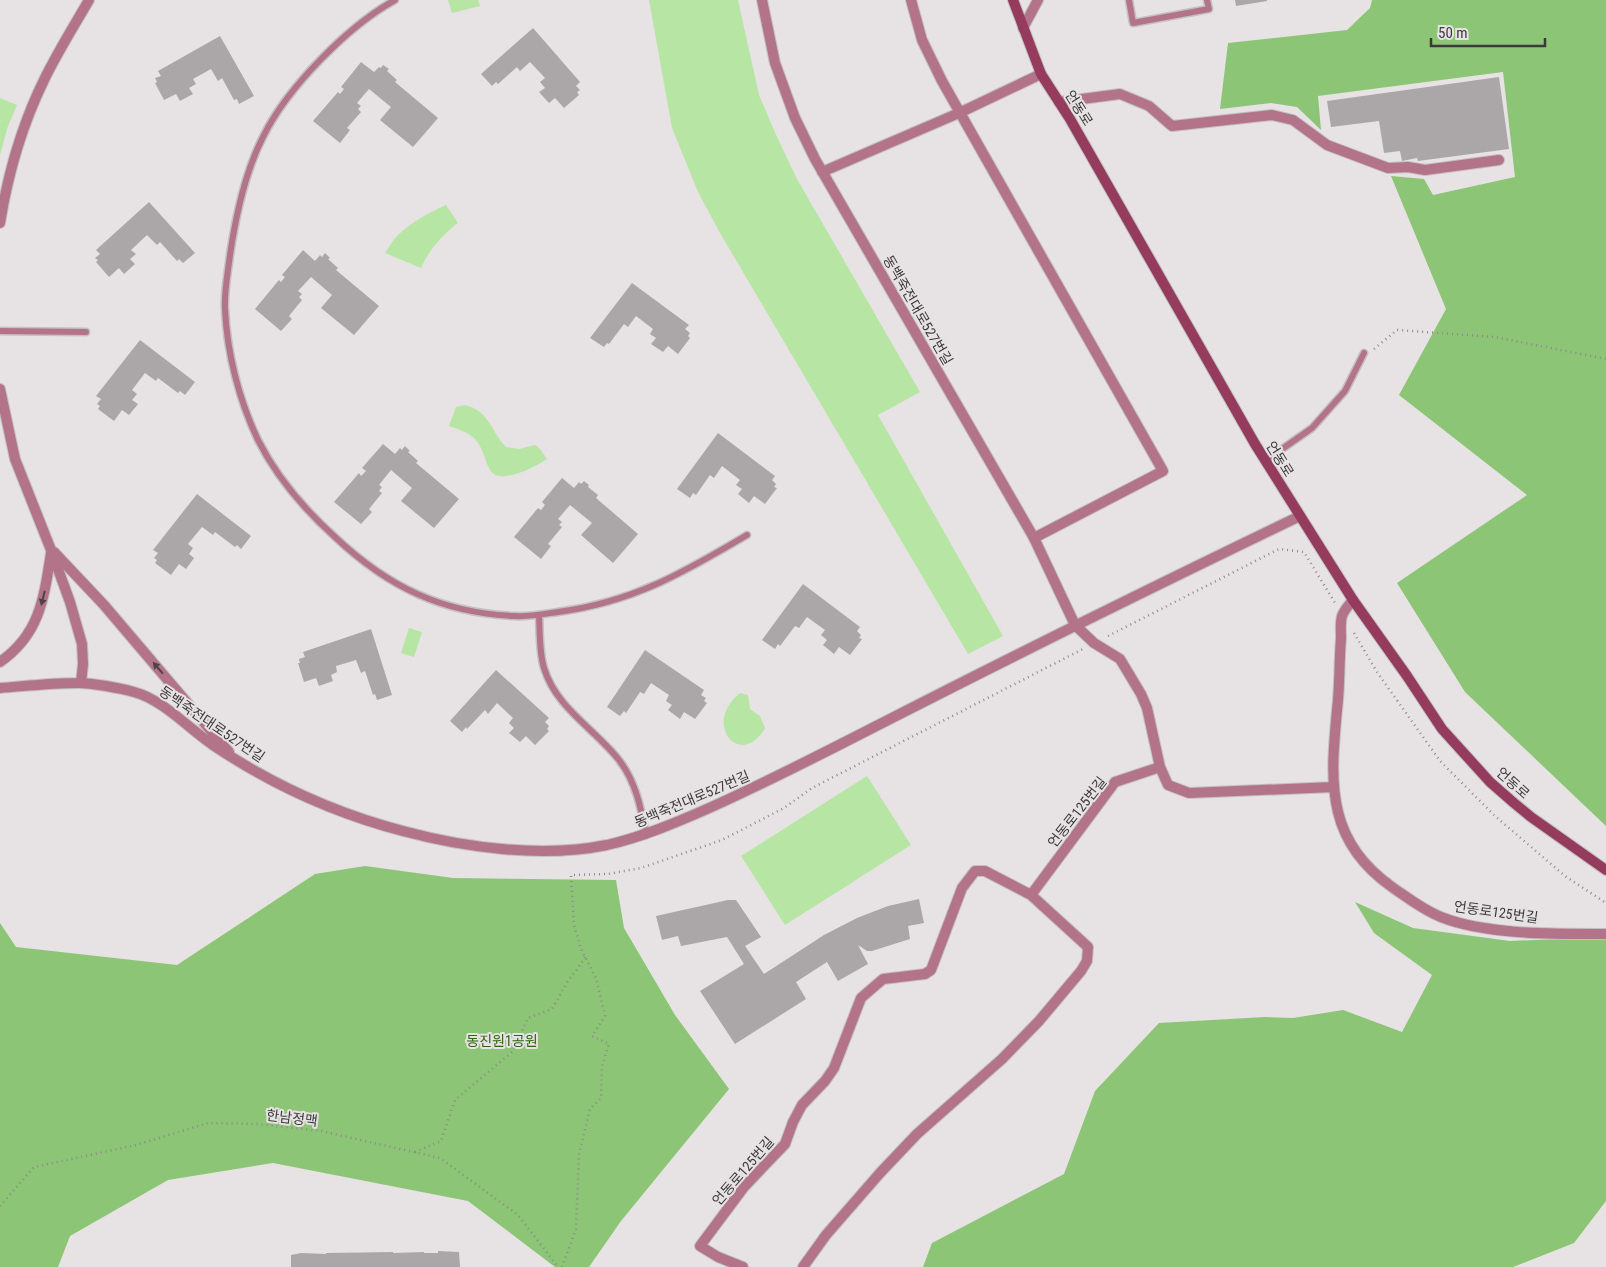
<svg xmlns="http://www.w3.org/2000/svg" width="1606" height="1267" viewBox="0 0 1606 1267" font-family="'Roboto Condensed','Noto Sans KR',sans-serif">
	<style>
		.green { fill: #b7e6a4 }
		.forest { fill: #8cc575 }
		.building { fill: #aba7a8 }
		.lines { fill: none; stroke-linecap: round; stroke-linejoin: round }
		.service-casing { stroke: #c5c0c1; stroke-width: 9 }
		.minor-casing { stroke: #c5c0c1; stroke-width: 12 }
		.tertiary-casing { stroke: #c5c0c1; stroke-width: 12 }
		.secondary-casing { stroke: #c5c0c1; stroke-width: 12 }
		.path { stroke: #8e8b8c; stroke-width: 2.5; stroke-dasharray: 1 4; stroke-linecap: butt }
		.service { stroke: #b37489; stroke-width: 6 }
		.minor { stroke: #b37489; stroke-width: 10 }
		.tertiary { stroke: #b37489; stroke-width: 10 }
		.secondary { stroke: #943b5e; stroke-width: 10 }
		.oneway { fill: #4d4346 }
		.labels { text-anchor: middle; stroke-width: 4; stroke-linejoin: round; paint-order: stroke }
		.street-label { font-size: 14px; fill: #3b3a3a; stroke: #e7e2e3 }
		.park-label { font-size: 14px; fill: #2e6311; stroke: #e7e2e3 }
	</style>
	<rect width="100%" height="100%" fill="#e7e2e3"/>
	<path class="green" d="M448,0H478L480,6L452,13Z
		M649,0H738L759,95L777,137L797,179L920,392L878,415L1003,636L968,654L720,233L698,192L672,128Z
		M0,98L17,105L8,126L0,155Z
		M446,205L458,223C442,235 429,250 421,268L385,253C389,247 392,241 397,236C411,222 428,213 446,205Z
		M464,405C489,410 490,430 506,447L519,449L535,445L540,449L547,459C535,467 499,486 490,470C484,459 483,447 474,438C467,432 458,429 449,426L456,407Z
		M409,628L422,632L414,657L401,653Z
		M740,693L748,695L750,709L760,716L765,728C741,770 701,724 740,693Z
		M867,776L911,845L785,925L741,856Z"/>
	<path class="forest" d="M1372,0H1606V826L1465,692L1397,583L1527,495L1399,395L1446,309L1391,176L1424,179L1433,195L1515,177L1503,72L1318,96L1321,130L1297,107L1271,103L1220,109L1228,43L1347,30L1370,8Z
		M365,866L453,878L616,880L624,928L675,1015L729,1089L621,1221L589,1267H555L468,1201L273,1163L168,1180L70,1236L58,1267H0V923L16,947L177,965L315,874Z
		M1355,902L1413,928L1510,941L1606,937V1201L1574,1243L1513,1267H923L932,1243L1064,1174L1095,1091L1159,1023L1265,1017L1293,1018L1343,1010L1402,1032L1432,975L1374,933Z"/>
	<path class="building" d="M1235,0H1267V1L1236,6Z
		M533,28L580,82L576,86L580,90L577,92L579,95L564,108L555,98L549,103L539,92L545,88L540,82L545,78L530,62L520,71L517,67L498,84L496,82L492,86L481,74Z
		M220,36L254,96L239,104L237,99L234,100L222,78L218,81L211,69L193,79L196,84L189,88L193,94L180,101L176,94L164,100L155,83L157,82L155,78L161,76L158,71Z
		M361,62L374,72L379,67L381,68L383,65L389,69L387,71L397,80L395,82L438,118L413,147L380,120L391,107L369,89L357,103L361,106L358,109L361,112L347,128L350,130L340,143L313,121L338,92L340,94L344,89L341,87Z
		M1499,77L1509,149L1418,161L1417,158L1402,161L1400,151L1384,153L1379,121L1331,127L1327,101Z
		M149,202L195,253L183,263L179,259L177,261L160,242L157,245L147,235L131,250L136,254L130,259L135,264L124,274L119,268L109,277L96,262L98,260L95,258L100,254L96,250Z
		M303,250L315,261L320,255L322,257L325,253L330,258L328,259L338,268L336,270L379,306L354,335L321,308L332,295L311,277L298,291L302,294L299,297L302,300L289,316L292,319L281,331L255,309L279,280L281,282L285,277L282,275Z
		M632,283L689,325L685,329L690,333L688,336L690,338L678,354L668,346L663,352L651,344L656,338L650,334L653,329L636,316L628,327L624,324L609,344L607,343L604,347L590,338Z
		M140,340L195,382L185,395L180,391L178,393L158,378L156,381L145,373L132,390L137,394L132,400L138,404L129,415L122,410L114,421L98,409L100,406L97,404L101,399L96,396Z
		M718,433L775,476L772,480L776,484L774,487L777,488L765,504L754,496L749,503L738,494L742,489L736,485L740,480L722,466L714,478L710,475L696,495L693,493L690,498L677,489Z
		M383,444L395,454L400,448L402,450L405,446L410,451L408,452L418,461L416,463L459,499L434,528L401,501L412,488L391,470L379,485L382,487L379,491L382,493L369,509L372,512L361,524L334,502L359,473L361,476L366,471L362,468Z
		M562,478L574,488L579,482L581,484L584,481L589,485L588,487L598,495L596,498L638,534L613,563L581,535L592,523L570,505L558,519L562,522L559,525L562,527L548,544L551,546L541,559L514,537L538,508L541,510L545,505L542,502Z
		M197,494L251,536L241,549L237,545L235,547L215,532L213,535L202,527L188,544L193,548L189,554L194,558L186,569L179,564L171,575L155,563L157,560L154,558L158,553L153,550Z
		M803,584L860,627L857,631L861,635L859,638L862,639L850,655L839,647L834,654L823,645L827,640L821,635L825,630L807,617L799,628L795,626L780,646L778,644L775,649L762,640Z
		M371,629L392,695L377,700L375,694L373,695L365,671L361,673L356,660L336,666L337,672L331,675L333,681L319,686L316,678L304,682L298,663H300L299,659L305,657L303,652Z
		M645,650L704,690L701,695L706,698L704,701L707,703L695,719L684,712L680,719L668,710L672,705L666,701L669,695L651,683L644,694L640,692L626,713L624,711L620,716L607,707Z
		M496,670L549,718L545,722L549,726L547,729L549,731L535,745L526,736L520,742L509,733L514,728L509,723L513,718L497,703L488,714L485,710L467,729L466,727L462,732L450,721Z
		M919,899L924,923L908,926L910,939L872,951H867L858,945L868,964L838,981L827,962L796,982L806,999L735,1044L700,991L744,964L727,937L681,946L678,936L662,940L656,916L728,900H736L761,937L745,946L764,974L824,935L857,918L888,906Z
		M438,1251L459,1252L460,1267H291V1255L301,1253L326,1254V1253L393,1252V1253L424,1252V1253H438Z"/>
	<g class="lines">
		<g class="service-casing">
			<path id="service" d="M395,0C348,26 288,87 264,135C245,171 236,214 230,255C228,272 224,291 225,309C227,353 239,400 258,440C277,478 304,509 335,537C388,587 442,613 515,616C529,617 544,614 558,612C633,602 683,573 747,535
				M1129,0L1133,23L1209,9L1207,0
				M0,331L86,332
				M1265,461L1312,428L1345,391L1364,353
				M539,615C540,632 539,652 544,668C556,708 595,729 619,760C636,782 641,808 646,835"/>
		</g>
		<g class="minor-casing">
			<path id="minor" d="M911,0L922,40L942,81L1163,471L1034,538
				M1023,28L1038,0
				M1059,102L1120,94L1149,106L1172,126L1272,115L1293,120L1327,145L1388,168L1408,167L1425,170L1499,160
				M1353,600C1349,605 1344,610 1342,616C1340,623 1341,631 1341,638C1339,662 1340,686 1337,710C1334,744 1330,779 1338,812C1346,845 1365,868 1392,887C1408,898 1423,910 1441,917C1486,935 1557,934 1606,934
				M1075,625L1094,643L1120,659L1141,694L1147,708L1160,767
				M1031,895L1115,782L1160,767L1168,785L1189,793L1334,787
				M743,1267L718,1257L700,1246L744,1187L785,1144L793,1122L802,1105L825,1081L834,1068L861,998L883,979L925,974L931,970L962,888L975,871H985L1031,895L1088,947L1087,961L1081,971L1039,1021L1002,1059L917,1134L880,1173L826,1235L803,1267"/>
		</g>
		<g class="tertiary-casing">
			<path id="tertiary" d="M762,0L775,63L795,118L815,159L1034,538L1075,625
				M822,172L959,113L1041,74
				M0,223C8,173 22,125 44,80C57,53 74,26 89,0
				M0,389L15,459L51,550L70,602L82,644L83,664L81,683
				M54,552L104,605L229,752
				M0,662C40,634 44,598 51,553
				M0,688C26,686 52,683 78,683C92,683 120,688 134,692C164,700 190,730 216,747C273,785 338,814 403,831C466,848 543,858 607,845C642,837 675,823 707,809C770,781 831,749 892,718C1027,649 1163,582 1300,516"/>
		</g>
		<g class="secondary-casing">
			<path id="secondary" d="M1013,0L1041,74L1070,119L1255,444L1353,600L1407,676L1442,729L1490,782L1514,803L1531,817L1606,870"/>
		</g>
		<path class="path" d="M1374,349L1397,330L1495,337L1606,359
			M1354,633L1377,672L1440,761L1495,816L1565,876L1606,903
			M1108,636L1279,549L1304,552L1335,603
			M415,1152L441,1141L455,1100L512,1052L528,1018L552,1009L569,979L576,971L585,957
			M0,1206L34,1167L136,1145L208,1123L257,1124L321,1131L440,1158L518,1215L558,1267
			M562,1267L576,1229L579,1154L590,1109L601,1098L602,1066L609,1044L592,1036L605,1016L596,978L581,949L574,925L571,875L608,874L641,868L722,840L784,808L812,788L1083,649"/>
		<use href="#service" class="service"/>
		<use href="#minor" class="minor"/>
		<use href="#tertiary" class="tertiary"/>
		<use href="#secondary" class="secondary"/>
	</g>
	<defs><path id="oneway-solid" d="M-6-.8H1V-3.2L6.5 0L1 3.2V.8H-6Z" transform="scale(1.25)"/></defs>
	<g class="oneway">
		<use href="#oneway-solid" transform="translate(43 598) rotate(104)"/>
		<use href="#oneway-solid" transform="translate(158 668) rotate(-131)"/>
	</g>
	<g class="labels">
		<g class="street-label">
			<text transform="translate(1079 108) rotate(58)" y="5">언동로</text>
			<text transform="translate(918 310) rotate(60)" y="5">동백죽전대로527번길</text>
			<text transform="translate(1280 459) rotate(58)" y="5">언동로</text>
			<text transform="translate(212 724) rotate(34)" y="5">동백죽전대로527번길</text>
			<text transform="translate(1513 783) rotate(42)" y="5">언동로</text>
			<text transform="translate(692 799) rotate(-23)" y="5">동백죽전대로527번길</text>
			<text transform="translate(1077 812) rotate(-52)" y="5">언동로125번길</text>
			<text transform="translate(1496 912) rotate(8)" y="5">언동로125번길</text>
			<text transform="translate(292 1118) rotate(7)" y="5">한남정맥</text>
			<text transform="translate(743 1171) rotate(-49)" y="5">언동로125번길</text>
		</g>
		<g class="park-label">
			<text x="502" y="1046">동진원1공원</text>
		</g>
	</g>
	<path d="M1431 38v8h114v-8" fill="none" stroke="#3b3a3a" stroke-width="2.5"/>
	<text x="1438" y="38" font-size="15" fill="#3b3a3a" stroke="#e7e2e3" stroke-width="4" paint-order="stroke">50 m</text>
</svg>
